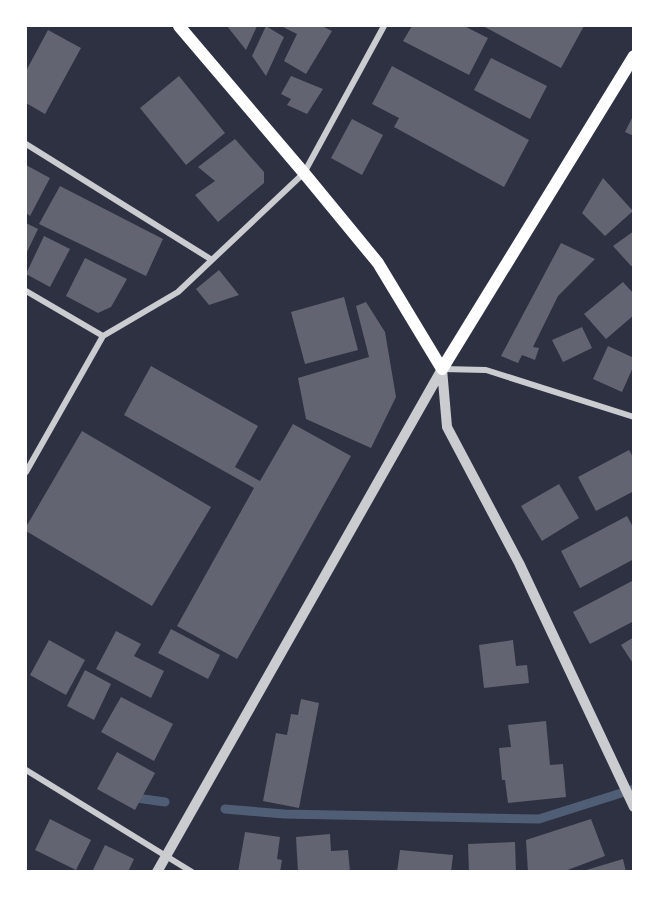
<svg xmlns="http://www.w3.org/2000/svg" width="659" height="897" viewBox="0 0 659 897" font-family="'IBM Plex Serif',serif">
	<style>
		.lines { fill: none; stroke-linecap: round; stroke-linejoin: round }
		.stream { stroke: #4f5d75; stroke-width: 9 }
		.building { fill: #626471 }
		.minor { stroke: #caccd0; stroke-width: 6 }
		.tertiary { stroke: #caccd0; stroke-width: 10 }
		.secondary { stroke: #fff; stroke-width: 12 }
	</style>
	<rect width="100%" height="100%" fill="#2d3142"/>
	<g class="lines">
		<path class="stream" d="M129,797L165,802
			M225,809L284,814L539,819L634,789"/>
	</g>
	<path class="building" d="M227,26H257L246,50Z
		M266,26L284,37L266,76L252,56Z
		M281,26H322L332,31L306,74L284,61L297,34Z
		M412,26H464L488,38L469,75L403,41Z
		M483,26H584L561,68Z
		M48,30L81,48L45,114L26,103V71Z
		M491,58L547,86L530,119L474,90Z
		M392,66L529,140L504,187L394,127L399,118L372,104Z
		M179,76L225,133L186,165L140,108Z
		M291,76L323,89L307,114L287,105L291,99L281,94Z
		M634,114V136L625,132Z
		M352,119L383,135L362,175L331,158Z
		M235,139L264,172V183L218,222L195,195L215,181L198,167Z
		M26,165L50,178L30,216L26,213Z
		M603,178L633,211L605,236L582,213Z
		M60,186L163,239L146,276L39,224Z
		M26,223L38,229L26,254Z
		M634,231V264L631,266L613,246Z
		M44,236L70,249L50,287L26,274Z
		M561,243L595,259L558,296L533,347L539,348L535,360L522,355L518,363L501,356Z
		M85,258L127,279L111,307L98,313L66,296Z
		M219,270L239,295L209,305L196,289Z
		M623,282L634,294V315L606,339L584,314Z
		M344,297L358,350L305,364L291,312Z
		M366,302L385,332L396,397L371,448L306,419L298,378L369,357L356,306Z
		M582,327L592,348L563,362L552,340Z
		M608,346L634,358V365L622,392L593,379Z
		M151,366L258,426L235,467L260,481L293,424L351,456L237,659L177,626L254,488L124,415Z
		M82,431L211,507L152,606L26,531V527Z
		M629,450L634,459V491L596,511L578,477Z
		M559,484L579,518L542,541L521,506Z
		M627,516L634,529V559L580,588L561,551Z
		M634,580V621L590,644L573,612Z
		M171,629L220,655L208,679L158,653Z
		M116,631L141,644L134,656L164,671L151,698L96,669Z
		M634,637V665L621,645Z
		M49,640L85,660L66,695L30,675Z
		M513,640L516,666L527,665L529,683L484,688L479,645Z
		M85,670L111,684L94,720L67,706Z
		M121,697L173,724L154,761L101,732Z
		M301,699L319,703L299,808L263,801L276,733L287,735L291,714L298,715Z
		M546,721L550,765L563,764L566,797L508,803L505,780H502L499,748L511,747L508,725Z
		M117,752L155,773L135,810L97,789Z
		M50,819L91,840L76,870L35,850Z
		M591,819L605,856L562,872H528L526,840Z
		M245,832L280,837L277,859L282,860L280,872H238Z
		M330,834L331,851L348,850L350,872H298L296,837Z
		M515,842L516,872H469L468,844Z
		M105,845L134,859L128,872H92Z
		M400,850L453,855L451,872H397Z
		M623,859L626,872H583V871Z"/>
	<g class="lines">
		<path class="minor" d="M26,144L212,260
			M26,291L103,336
			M443,369L486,370L634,417
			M26,472L103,336L178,292L304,173L384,26
			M26,770L192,872"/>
		<path class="tertiary" d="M442,369L447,427L519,563L634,807
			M157,872L442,369"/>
		<path class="secondary" d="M179,26L304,173L378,263L442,369L634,56"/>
	</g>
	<rect width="659" height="897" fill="none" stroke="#ffffff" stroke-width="54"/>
</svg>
